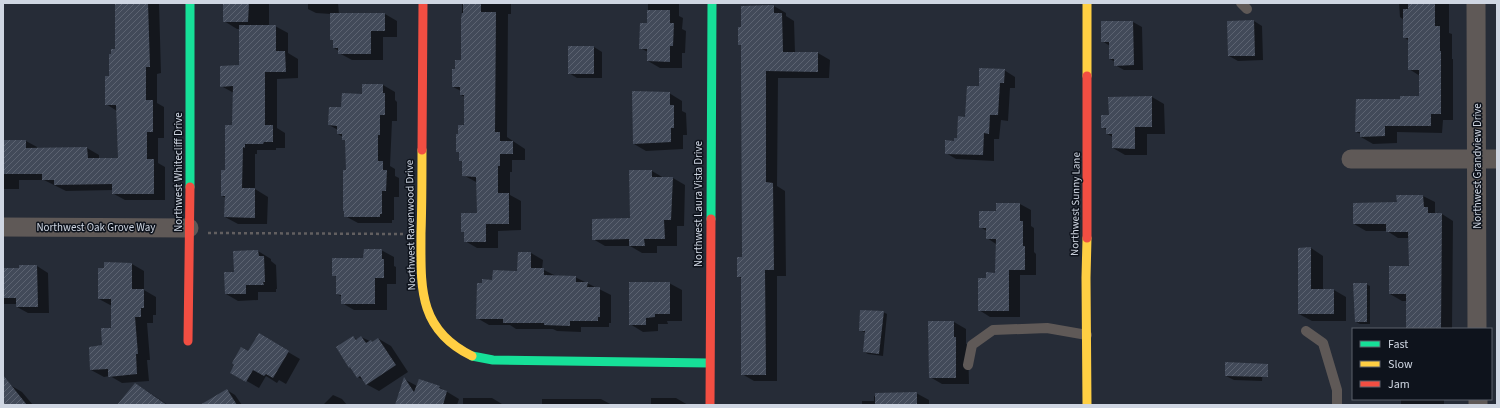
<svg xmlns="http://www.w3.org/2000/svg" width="1500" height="408" viewBox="0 0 1500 408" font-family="'Source Sans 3',sans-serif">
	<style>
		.shadow { fill: #0007 }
		.building { fill: url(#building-hatch) }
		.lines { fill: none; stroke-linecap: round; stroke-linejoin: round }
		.path { stroke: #625f60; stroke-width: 2.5; stroke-dasharray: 3 3; stroke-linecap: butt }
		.lane { stroke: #5f5957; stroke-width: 10 }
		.street { stroke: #5f5957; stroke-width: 19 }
		.fast { stroke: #16e098; stroke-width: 9 }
		.slow { stroke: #ffcf43; stroke-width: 9 }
		.jam { stroke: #f24e42; stroke-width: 9 }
		.labels { text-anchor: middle; stroke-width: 3; stroke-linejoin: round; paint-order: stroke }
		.street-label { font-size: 11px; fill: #cfd6e2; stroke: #0e131c }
	</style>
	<defs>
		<pattern id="building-hatch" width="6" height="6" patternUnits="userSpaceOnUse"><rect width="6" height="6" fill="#424a59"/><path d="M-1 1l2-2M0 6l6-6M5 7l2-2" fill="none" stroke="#5c6371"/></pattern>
	</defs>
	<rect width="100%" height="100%" fill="#262c37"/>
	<path class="shadow" d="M116,3H159L161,73L157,74V103L164,107V138H158V163L165,167V200H125L114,194V190L66,191L44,180H19V189H3V141H26L37,147V149L87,148L99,155V159H119L117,111L106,104L112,55L116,50Z
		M223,3H269V26H275L288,33V53L298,59V78L277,79V128L285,133V148H276V150H257V154H255V189L268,197L267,224H238L225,217L226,198L222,196L233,126L234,93L221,86L240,66V29H237L224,21V4Z
		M308,3H338L339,14H385L397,21V37H383V60H352L339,53V51L334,48V41L331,39V14L316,13L308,9Z
		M462,3H511V14H508L507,137L525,149V160H512V172H510V195L521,201V230L498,231V248H477L465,241V233L462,231L478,214V183L463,175V162L460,160V153L457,151L465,126V97L461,95V91L453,87L456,70L462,61Z
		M648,3H679V16L683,18L682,29L686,31L685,53H682V68H660L648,61V52L640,48L648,24Z
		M1399,3H1449V33L1452,34V59H1453V120H1443L1442,133L1397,132V143L1373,144L1361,137V134L1356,132L1401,100L1420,97V76L1409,69V41L1404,37V20L1400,17Z
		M774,6L786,13V16L794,21L795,53H818L830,60L829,78H778L777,186L785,191L786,276H777V381H754L742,374V279L738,276L743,258L742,46L739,44Z
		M1254,21L1262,26L1263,60L1238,61L1229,56Z
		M1102,22H1133L1142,27L1143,70H1124L1115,65V62L1110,59V46L1102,41Z
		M594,47L602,52V78H577L569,73Z
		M1004,70L1015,77V88H1010L1008,121L1001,120L999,139H994V161L956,159L946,153L958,139L980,88Z
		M363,85H383L395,92V100L397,102V121H392L390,166L395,169V176L399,178V197H394V220H392V223H358L345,216L347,171L346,141L343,139V137L338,134V130L329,125L342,108L363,95Z
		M669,93L682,101V111L686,113L687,135H683V149L646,151L634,144Z
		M1152,97L1164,104L1165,134H1147V155H1125L1113,148V137L1107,134V130L1102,127L1110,116Z
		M652,171L664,178H673L685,185L684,226H677V246H657V253H642L630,246H605L593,239L631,219Z
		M1397,196H1423L1435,202V213L1442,214L1453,221L1452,329H1407V301H1402L1390,294L1410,267L1409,238H1398L1387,231H1366L1354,224L1398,202Z
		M997,204H1020L1031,210V226L1034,228V252L1036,254V275H1020V317H990L979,310L987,279L996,274V244L987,238V231L980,227L997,212Z
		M1311,248L1323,256V290H1334L1346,297V321H1312L1299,314Z
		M381,250L394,257V266L396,267V284H387V310H354L342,303V297L337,294V277L333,275Z
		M258,251L271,259V261L276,265L277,289H276V292H258V300L238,301L226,294L235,273Z
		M519,253H531L543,260L542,269L556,276L575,277L611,295V323H609V327H581V332L557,331L553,329H516L510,325H489L477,318L493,281L518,272Z
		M105,263L132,264L144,271V290L156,297V315H153V323H147L150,360H147L149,381L122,383L110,376L104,377L91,370L112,329V306L99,299Z
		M20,266H37L48,273L49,313H28L17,307V304H3V269H20Z
		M669,283L682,290V321H667L668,324H658V331L643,332L630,324Z
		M1366,284L1370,286V324H1360L1356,322Z
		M883,312L887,314L883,356L868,354L864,352L866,333L860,330Z
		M929,322H954L966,329V344L968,345L969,384H942L930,377Z
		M259,335L300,359L286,384L279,380L277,383L266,376L259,388L231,372L249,353Z
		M353,337L358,340L361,337L374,343L379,339L391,346L408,372L379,391L366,384L363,380L358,377Z
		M1263,369L1262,381L1234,380L1226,376Z
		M404,379L417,386L439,387L459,399L457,405H396Z
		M135,384L147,391L168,405H121Z
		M10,385L22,392L33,405H5L3,402V390Z
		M227,390L235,395L242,405H207Z
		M916,393L929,400V405H862V401H874V396Z
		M333,395L342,399L347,405H323Z
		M463,398H492L502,404H542V399H601L612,405H463Z
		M651,398H676L688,405H651Z
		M1401,399H1444V405H1401Z
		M769,404L770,405H749Z"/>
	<path class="building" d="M115,3H148L150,67H146V100H153V132H147V159H154V194H112V184L54,185V180H42V174H3V140H26V148L87,147L88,158H118L116,105H105V76H109V54H111V49H115Z
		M223,3H249L248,22H223Z
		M463,3H481V12H496L495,132H500V141H513V154H500V166H498V193H509V224H486V242H464V232H461V213H477L476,177L462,176V161H459V152H456V134H458V125H464V95H460V87H452V69H455V60H461V19L462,13H463Z
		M1408,3H1435V26H1440V51H1441V114H1431V126H1385V136L1360,137V132H1355L1356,99H1400V96H1419V70H1408V38H1403V9H1408Z
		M774,5V13H782L783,52H818V72L766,71V182L773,183L774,270H765L766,375H741V277H737V257H742L741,63V45H738V27H741V6Z
		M647,10H670V23H674L673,46H670V62L647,61V49H639L640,23H647Z
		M330,13H385V31H371V54H338V48H333V40H330Z
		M1254,20L1255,56H1228L1227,21Z
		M1101,21H1133L1134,65L1114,66V59H1109V42H1101Z
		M239,25H276V51H285L286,72H265V125H273V142H264L263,144H245V148L243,147L242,188H255V218L224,217L225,196H221V170H225V125H232L233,86L220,87V66L239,65Z
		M568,46H594V74H568Z
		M979,68L1005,69L1004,83H1000L998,115H990L989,134L984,133L983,155L945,154V140L954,141V138H957L958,116L965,117L967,86H979Z
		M362,84H383V93H385V115H380V135H378V161H383V170H387L386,191H382V214H380V217H344V211H343V170H346L345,140H342V134H337V126L328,125L329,107H341L342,93L362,94Z
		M632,91L670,92V105H674V128H671V142L633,144Z
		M1152,96V127H1135V149L1112,148V134H1106V128H1101V115H1109L1108,97Z
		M629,170H652V177H673L671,220H664L665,239H644L645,246H629V239L592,240V219L630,218Z
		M1396,195H1423L1424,207H1428V213H1442L1441,329H1406V294H1389V266H1409L1408,232H1386V224H1353V203L1397,202Z
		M996,203H1020V221H1023V246H1025V270H1009V311H978V278H986V272L995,273L996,239H986V228H979V211H996Z
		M1311,247V289H1334V314H1298V248Z
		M364,249H382V259H384V278H375V304H341V295L336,294V276H332V258H363Z
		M258,250L259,256H264L265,282H263L264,285H246V294H225L224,272H234L233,251Z
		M518,252H531V268H544V275L576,276V282H588L587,287H600V317H598V321H570V326L544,325V323H503V319H476L477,283H482V279L492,280L493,270L517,271Z
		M104,262L132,263V289H144V308H141V317H135L138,354H136L137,374L108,377V369L90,370L89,347L102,345L101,328H111V299H98V268H104Z
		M19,265H37L38,307H16V298H3V268H19Z
		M629,282H670V314H655V317L646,318V325H629Z
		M1353,283H1367V322H1355Z
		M860,310L884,311L879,354L863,352L865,331H859Z
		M928,321H954V337H956V378H929Z
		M259,333L289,351L273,378L266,374L264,376L253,370L246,382L230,373L234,365L232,363L241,347L248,351Z
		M353,336L356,340L361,336L366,343L371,340L372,342L378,338L396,365L366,385L360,376L357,378L350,367L349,368L336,347Z
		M1225,362L1268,364V377L1225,376Z
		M3,375L27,405H3Z
		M404,377L414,392L419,379L440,386L439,388L447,391L443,405H395Z
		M135,383L167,405H117Z
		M227,389L237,405H200Z
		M917,392V405H875V393Z"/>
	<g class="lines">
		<path class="path" d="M208,233L403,234"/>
		<path class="lane" d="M1241,3L1247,9
			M1306,331L1323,343L1337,390V405
			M968,365L972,345L993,330L1047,328L1087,335"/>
		<path class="street" d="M1476,3L1477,329
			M1351,159H1497
			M3,227L189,228
			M1478,399V405"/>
		<path class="fast" d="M190,187V3
			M711,219L712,3
			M472,356L493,360L709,363"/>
		<path class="slow" d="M1087,3V76
			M422,150C422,177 422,205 421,233C421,286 417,329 472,356
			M1087,405L1086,278L1087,238"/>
		<path class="jam" d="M422,150L423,3
			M1087,238V76
			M188,341L190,187
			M710,405L711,219"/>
	</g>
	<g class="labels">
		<g class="street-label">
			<text transform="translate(1477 166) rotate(-90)" y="4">Northwest Grandview Drive</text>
			<text transform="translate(178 172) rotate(-90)" y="4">Northwest Whitecliff Drive</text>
			<text transform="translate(698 204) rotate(-90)" y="4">Northwest Laura Vista Drive</text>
			<text transform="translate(1075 204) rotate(-89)" y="4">Northwest Sunny Lane</text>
			<text transform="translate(410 225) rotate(-91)" y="4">Northwest Ravenwood Drive</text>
			<text x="96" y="231">Northwest Oak Grove Way</text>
		</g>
	</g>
	<rect width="1500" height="408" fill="none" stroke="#cfd6e2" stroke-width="8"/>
	<rect x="1352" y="328" width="140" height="72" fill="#0e131c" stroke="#5b616b"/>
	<rect x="1360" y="341" width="20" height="6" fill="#16e098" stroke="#5b616b"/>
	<text x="1388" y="348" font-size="12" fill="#cfd6e2">Fast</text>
	<rect x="1360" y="361" width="20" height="6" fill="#ffcf43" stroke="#5b616b"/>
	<text x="1388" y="368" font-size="12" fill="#cfd6e2">Slow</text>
	<rect x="1360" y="381" width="20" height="6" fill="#f24e42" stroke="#5b616b"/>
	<text x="1388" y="388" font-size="12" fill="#cfd6e2">Jam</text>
</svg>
